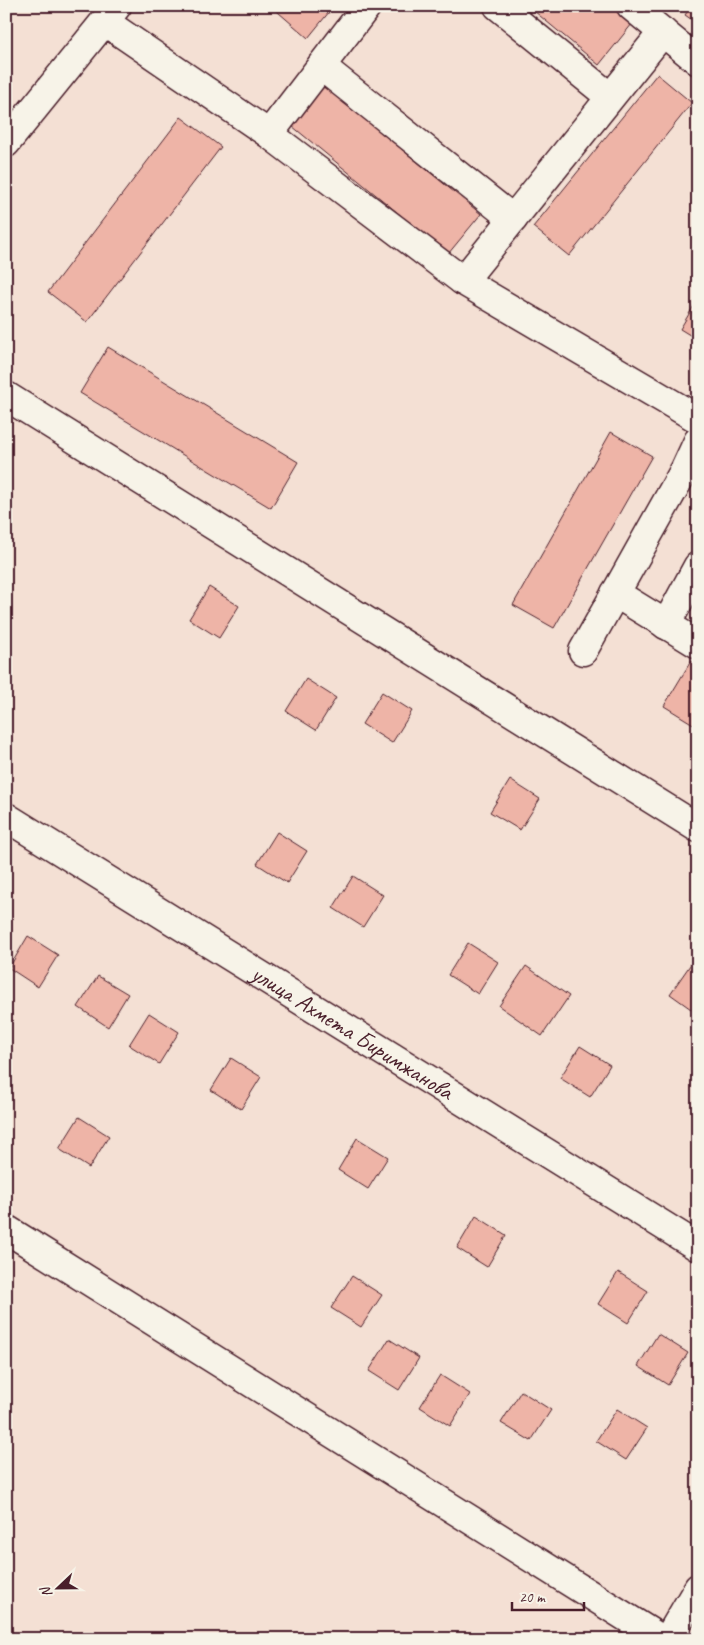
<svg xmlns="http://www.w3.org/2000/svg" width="704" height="1645" viewBox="0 0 704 1645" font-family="Caveat,sans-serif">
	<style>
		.building { fill: #eeb4a7; stroke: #4a1f2b }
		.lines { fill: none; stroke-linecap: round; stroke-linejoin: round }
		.minor-casing { stroke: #4a1f2b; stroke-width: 31 }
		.minor { stroke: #f7f3e8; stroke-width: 28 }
		.labels { text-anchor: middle; stroke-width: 5; stroke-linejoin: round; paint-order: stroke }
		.street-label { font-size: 24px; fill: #4a1f2b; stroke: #f7f3e8 }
	</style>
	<rect width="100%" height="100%" fill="#f4e0d4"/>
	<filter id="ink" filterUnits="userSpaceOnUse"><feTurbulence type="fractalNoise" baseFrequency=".02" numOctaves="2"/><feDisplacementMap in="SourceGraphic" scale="10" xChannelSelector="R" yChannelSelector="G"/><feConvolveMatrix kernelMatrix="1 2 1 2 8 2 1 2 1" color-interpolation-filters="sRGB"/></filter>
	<g filter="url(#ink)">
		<path class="building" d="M271,6H334L308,38Z
			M528,6H610L632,24L599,65Z
			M691,6H698V24L685,15Z
			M657,74L692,103L569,256L533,227Z
			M324,86L481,214L448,254L292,126Z
			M181,117L221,147L87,322L48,292Z
			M698,299V340L680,329Z
			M108,347L298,462L271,508L80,393Z
			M611,432L652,456L554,628L513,605Z
			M209,587L239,606L219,638L189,619Z
			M691,661L698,665V727L664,706Z
			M306,679L336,698L316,730L286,711Z
			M382,692L412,711L392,743L362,724Z
			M510,780L540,799L520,830L490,812Z
			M277,832L307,851L287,883L257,864Z
			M353,876L383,895L363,927L333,908Z
			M28,936L58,955L38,987L9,968Z
			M468,943L498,962L478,994L448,975Z
			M697,955H698V1014L670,994Z
			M526,966L569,996L542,1036L499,1006Z
			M98,976L128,994L108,1027L78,1007Z
			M149,1013L179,1032L159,1064L129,1045Z
			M580,1046L610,1065L590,1097L560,1078Z
			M231,1058L261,1077L241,1109L211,1090Z
			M79,1117L109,1136L89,1168L59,1149Z
			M357,1138L388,1157L368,1189L338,1170Z
			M476,1216L506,1235L487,1267L457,1248Z
			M618,1272L648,1291L628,1323L598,1304Z
			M352,1276L382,1295L361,1327L331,1308Z
			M658,1334L688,1353L668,1385L638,1366Z
			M389,1339L419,1358L399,1390L369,1371Z
			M440,1375L470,1394L450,1426L420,1407Z
			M521,1391L551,1410L531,1441L501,1423Z
			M617,1409L647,1428L626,1460L596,1441Z"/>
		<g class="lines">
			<g class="minor-casing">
				<g id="minor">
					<path d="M498,6L610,97"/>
					<path d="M631,6L698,61"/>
					<path d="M105,22L269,134L463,281L698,419"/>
					<path d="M321,66L513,219"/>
					<path d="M269,134L367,6"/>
					<path d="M6,143L117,6"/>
					<path d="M463,281L663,32"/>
					<path d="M6,396L698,828"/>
					<path d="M615,593L698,644"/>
					<path d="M666,625L698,566"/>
					<path d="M583,651L685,469L698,441"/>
					<path id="s1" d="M6,817L698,1247"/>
					<path d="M6,1229L661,1639"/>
					<path d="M668,1639L698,1588"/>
				</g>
			</g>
			<use href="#minor" class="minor"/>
		</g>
	</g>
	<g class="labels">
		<g class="street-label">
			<text dy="8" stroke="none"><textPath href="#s1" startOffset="408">улица Ахмета Биримжанова</textPath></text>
		</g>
	</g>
	<rect width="704" height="1645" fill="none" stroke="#f7f3e8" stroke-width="25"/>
	<rect x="12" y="12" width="679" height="1620" fill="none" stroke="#4a1f2b" stroke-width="2" filter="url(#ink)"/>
	<g transform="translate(58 1588) rotate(248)" stroke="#f7f3e8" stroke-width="4" paint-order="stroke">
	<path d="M0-4L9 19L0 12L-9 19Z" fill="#4a1f2b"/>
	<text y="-8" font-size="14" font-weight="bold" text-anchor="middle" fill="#4a1f2b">N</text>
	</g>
	<path d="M512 1602v8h72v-8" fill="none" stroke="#4a1f2b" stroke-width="2.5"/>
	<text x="519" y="1602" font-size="15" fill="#4a1f2b" stroke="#f7f3e8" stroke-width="4" paint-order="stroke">20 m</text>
</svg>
